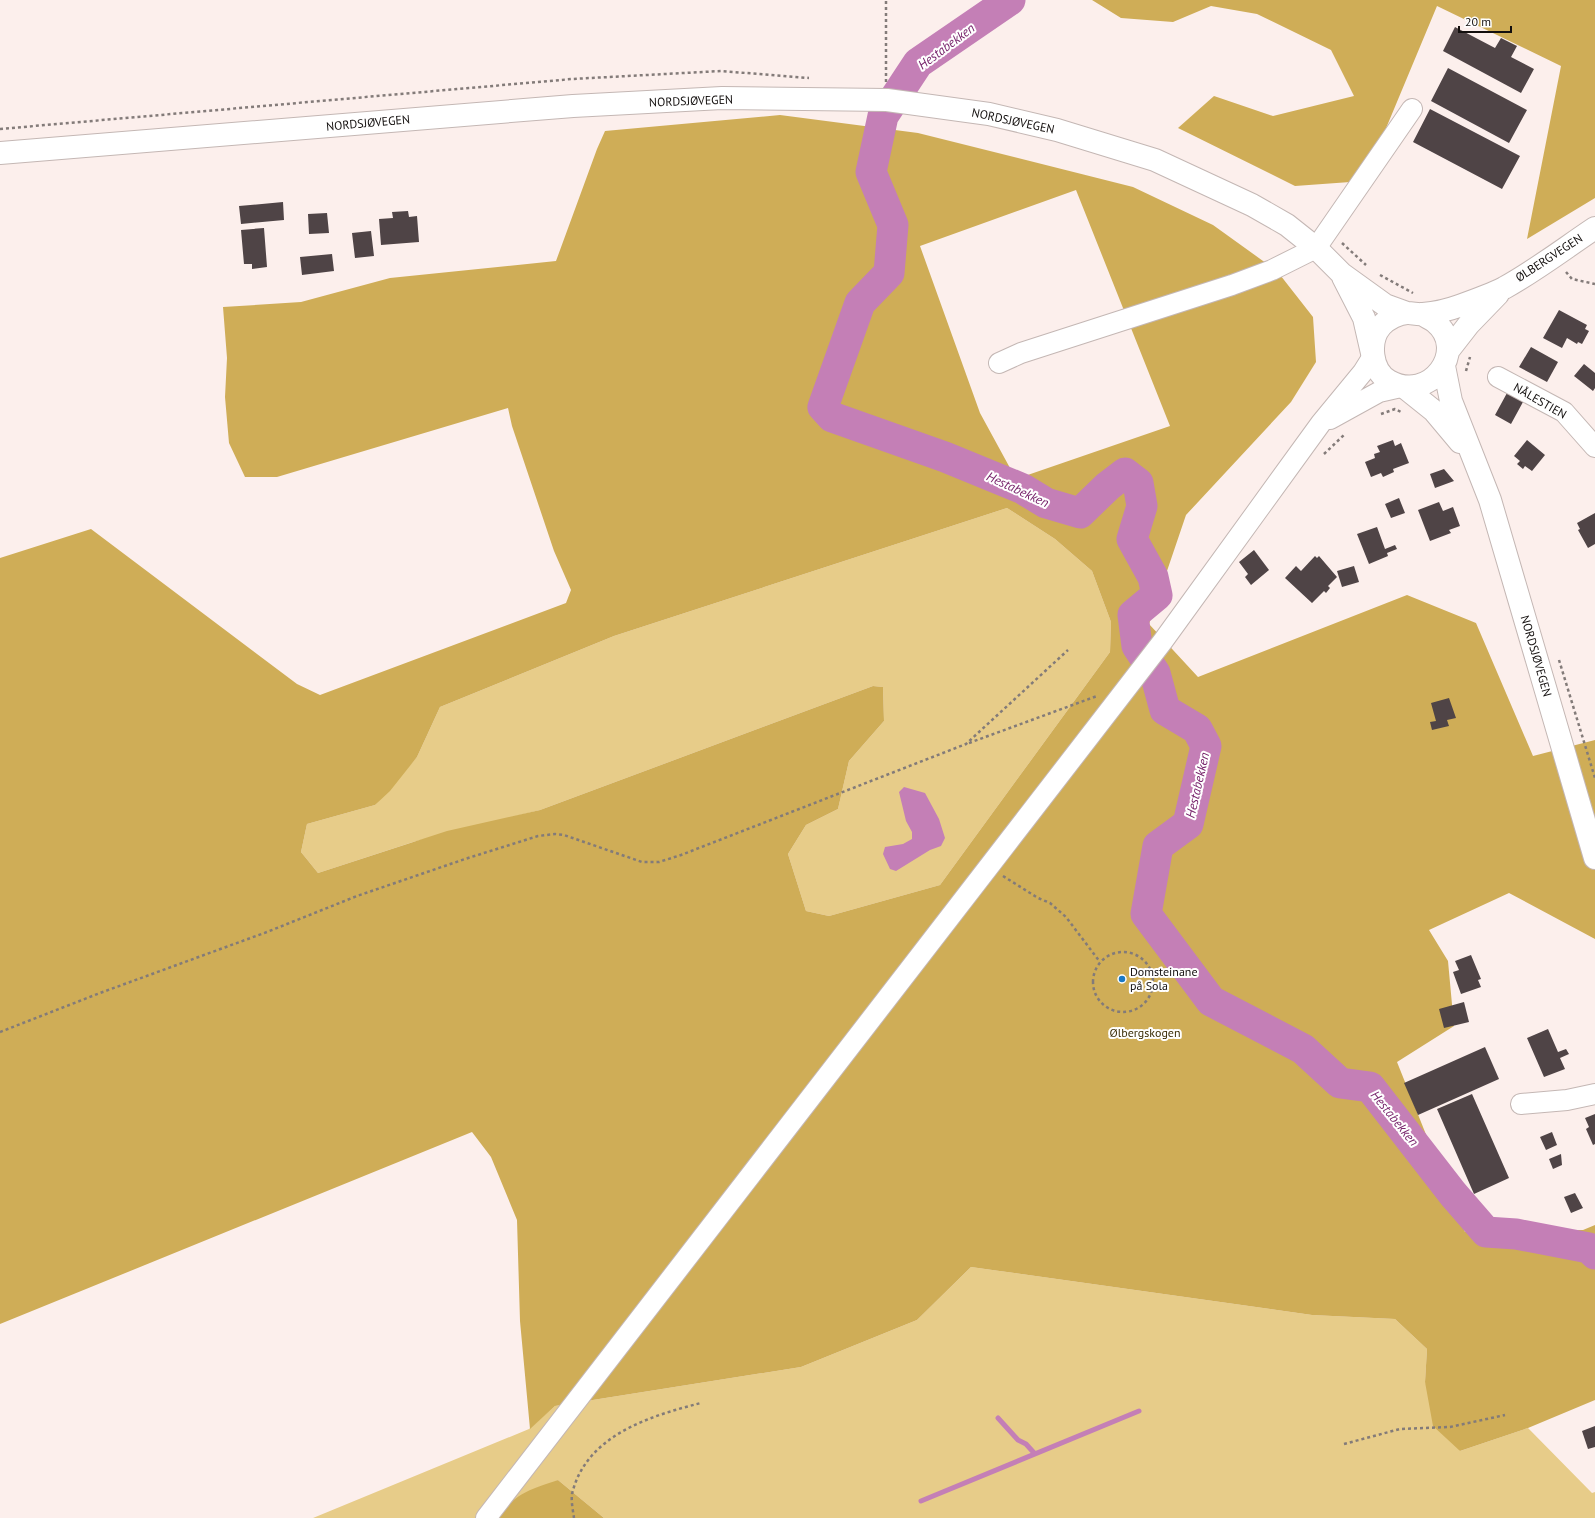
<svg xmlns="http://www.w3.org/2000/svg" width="1595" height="1518" viewBox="0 0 1595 1518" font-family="'PT Sans',sans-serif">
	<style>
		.green { fill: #e7cc89 }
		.forest { fill: #cfad57; fill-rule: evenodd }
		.water { fill: #c47fb6 }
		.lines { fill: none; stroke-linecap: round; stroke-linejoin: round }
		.stream { stroke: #c47fb6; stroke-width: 5 }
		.river { stroke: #c47fb6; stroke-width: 31 }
		.building { fill: #4f4446 }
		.minor-casing { stroke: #c4b7b4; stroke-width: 22 }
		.major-casing { stroke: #c4b7b4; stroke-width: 24 }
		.path { stroke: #837b79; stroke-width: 2.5; stroke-dasharray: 3 3; stroke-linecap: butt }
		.minor { stroke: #fff; stroke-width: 20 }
		.major { stroke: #fff; stroke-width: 22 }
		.poi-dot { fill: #1a79c5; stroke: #fff; stroke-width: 1.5 }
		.labels { text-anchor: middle; stroke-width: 4; stroke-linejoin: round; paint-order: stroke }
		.street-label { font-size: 12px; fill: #130f0e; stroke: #fff }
		.poi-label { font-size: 12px; fill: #130f0e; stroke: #fff; text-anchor: start }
		.park-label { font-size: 12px; fill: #3c2e07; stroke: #fff }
		.water-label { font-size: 13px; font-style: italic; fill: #78256c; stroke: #fff }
	</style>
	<rect width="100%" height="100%" fill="#fcefec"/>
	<path class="green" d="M1007,508L1055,539L1092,571L1111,622L1110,652L940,885L829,916L806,911L788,854L806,825L838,809L849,761L884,721L883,687L873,686L540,810L413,842L318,873L301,852L307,824L375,805L417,757L440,707L614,636Z
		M971,1267L1312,1315L1395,1319L1427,1349L1425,1382L1460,1451L1528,1428L1592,1493L1595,1492V1518H604L558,1480L498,1518H313L529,1429L555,1406L801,1367L917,1320Z"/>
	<path class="forest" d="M1092,0H1595V198L1527,239L1561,66L1437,6L1364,181L1295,186L1178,128L1214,96L1273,116L1354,96L1331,50L1257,14L1211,6L1173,22L1121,18Z
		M780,115L918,133L1133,187L1213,225L1277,271L1313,317L1316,362L1291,402L1186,515L1149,624L1198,677L1407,595L1476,623L1533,756L1595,740V939L1509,893L1429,930L1448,961L1454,1026L1397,1062L1465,1232L1583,1230L1595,1225V1400L1528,1428L1460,1451L1433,1426L1425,1382L1427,1349L1395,1319L1312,1315L971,1267L917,1320L801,1367L555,1406L530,1429L520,1321L517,1220L491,1157L472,1132L0,1324V558L91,529L297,684L320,695L566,603L571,590L554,551L512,426L508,408L277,477H245L229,443L225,397L227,358L223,307L301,302L390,278L556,261L597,149L605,131ZM1076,190L1170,426L1016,479L980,413L920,246ZM1007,508L1055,539L1092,571L1111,622L1110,652L940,885L829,916L806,911L788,854L806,825L838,809L849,761L884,721L883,687L873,686L540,810L447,831L318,873L301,852L307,824L375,805L390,791L417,757L440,707L614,636Z
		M558,1480L604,1518H498C516,1492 530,1490 558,1480Z"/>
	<path class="water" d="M904,787L925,793L939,819L945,838L941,846L930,850L896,871L890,869L883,854L885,847L903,844L912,839V832L906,821L899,792Z"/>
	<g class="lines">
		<path class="stream" d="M998,1418L1018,1440L1026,1444L1035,1454
			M921,1501L1139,1411"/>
		<path class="river" d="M1010,0L918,63L883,116L871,172L893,225L889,273L860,303L823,407L832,417L945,457L1023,489L1046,503L1080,513L1108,486L1125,473L1138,483L1142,506L1132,539L1153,577L1157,595L1133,615L1137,646L1155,673L1165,710L1197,729L1206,746L1188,824L1158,846L1146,914L1211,1001L1303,1049L1340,1083L1370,1087L1453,1194L1486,1232L1516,1234L1589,1248L1595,1254"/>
	</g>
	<path class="building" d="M1455,27L1495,48L1501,38L1517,46L1511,57L1534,69L1521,93L1443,51Z
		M1448,68L1527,110L1509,143L1431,101Z
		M1430,109L1520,156L1502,189L1413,142Z
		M283,202L284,220L241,224L239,206Z
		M408,211L409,217L417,216L419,242L381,245L379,219L393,218L392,212Z
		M327,213L329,233L309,234L308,214Z
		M264,228L267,267L252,269V264H244L241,230Z
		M371,231L374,256L355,258L352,233Z
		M332,254L334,271L302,275L300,257Z
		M1559,310L1587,325L1585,329L1589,331L1582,344L1578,342L1577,344L1567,338L1562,348L1543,338Z
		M1531,347L1558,362L1547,382L1519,367Z
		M1584,364L1595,373V388L1593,391L1574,376Z
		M1507,393L1523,402L1511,424L1495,415Z
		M1393,440L1395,446L1401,443L1409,463L1393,469L1394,472L1383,477L1381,473L1371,477L1365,462L1375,458L1374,454L1380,452L1377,446Z
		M1527,440L1545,455L1532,471L1525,466L1523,469L1517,464L1520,461L1514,456Z
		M1444,469L1454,481L1435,488L1430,474Z
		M1399,498L1405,513L1391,518L1385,504Z
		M1439,502L1443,511L1453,507L1460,526L1449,530L1451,533L1430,541L1418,510Z
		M1595,513V544L1588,548L1578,530L1580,529L1577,523Z
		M1377,527L1385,549L1395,545L1397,549L1387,553L1388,556L1369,564L1357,534Z
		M1254,550L1269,570L1251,585L1245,577L1248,574L1239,562Z
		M1315,556L1317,558L1319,556L1337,577L1328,586L1330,588L1326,593L1324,591L1312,603L1285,578L1296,566L1301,571Z
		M1354,566L1359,582L1342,587L1337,571Z
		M1449,698L1456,718L1447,720L1449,726L1432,730L1430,722L1436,721L1431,703Z
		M1471,955L1481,979L1478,980L1481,987L1461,994L1453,972L1459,970L1455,961Z
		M1464,1002L1469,1022L1444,1028L1439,1009Z
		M1548,1029L1558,1052L1566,1049L1569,1054L1560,1058L1565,1069L1544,1077L1527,1038Z
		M1485,1047L1499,1079L1418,1115L1404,1083Z
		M1472,1094L1509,1178L1474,1194L1437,1109Z
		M1595,1114V1144L1593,1145L1586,1129L1589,1127L1585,1118Z
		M1552,1132L1557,1145L1546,1150L1540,1137Z
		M1561,1154L1562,1165L1553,1169L1549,1159Z
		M1575,1193L1583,1208L1571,1213L1564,1197Z
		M1595,1426V1447L1588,1449L1582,1431Z"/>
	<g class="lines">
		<g class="minor-casing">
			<path id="minor" d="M999,363L1021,353L1232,285L1272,270L1316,248L1412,109
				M1498,377L1564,412L1595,447
				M1330,419L1379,392L1401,387
				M1521,1104L1567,1100L1595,1094
				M486,1518L1163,641L1321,423L1363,372L1373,356"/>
		</g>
		<g class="major-casing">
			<path id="major" d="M0,153L573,106L722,98L887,100L989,114L1057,130L1155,160L1252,205L1287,225L1316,248L1342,274L1385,305L1407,313
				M1343,277L1364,318L1372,353
				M1422,314C1426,317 1431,319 1435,322C1469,350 1430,404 1389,381C1371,371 1368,341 1381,326C1387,319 1399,313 1408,313C1413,313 1418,315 1423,314C1434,313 1448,310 1459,306C1473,301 1490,295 1504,288C1535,271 1565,248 1595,228
				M1448,351L1469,324L1498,294
				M1444,366L1451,401L1490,500L1595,858
				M1404,387L1434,411L1460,442"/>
		</g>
		<path class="path" d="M886,82V0
			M0,129L572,79L721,71L809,78
			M1342,243L1366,265
			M1566,272L1572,279L1595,284
			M1380,275L1413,293
			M1466,371L1470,357
			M1381,414L1395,409L1401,412
			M1324,454L1345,434
			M1559,660L1595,778
			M969,743L1097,696
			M1003,876L1038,898L1050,903L1066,917L1100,962
			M1093 982a30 30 0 1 1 60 0a30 30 0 1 1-60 0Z
			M0,1032L100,993L267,932L357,896L465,859L538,836L555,834L564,835L642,862H659L681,855L966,744L1068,650
			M1344,1444L1400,1429L1450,1427L1505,1415
			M574,1518C573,1511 571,1501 572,1494C586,1435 650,1416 701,1403"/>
		<use href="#minor" class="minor"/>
		<use href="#major" class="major"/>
	</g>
	<circle class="poi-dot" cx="1122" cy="979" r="4"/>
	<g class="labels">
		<g class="street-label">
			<text transform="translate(691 101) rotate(-2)" y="4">NORDSJØVEGEN</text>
			<text transform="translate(1013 121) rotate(12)" y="4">NORDSJØVEGEN</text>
			<text transform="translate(368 123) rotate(-5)" y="4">NORDSJØVEGEN</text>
			<text transform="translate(1549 258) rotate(-33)" y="4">ØLBERGVEGEN</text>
			<text transform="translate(1540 401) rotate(30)" y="4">NÅLESTIEN</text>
			<text transform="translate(1536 656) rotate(74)" y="4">NORDSJØVEGEN</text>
		</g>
		<g class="poi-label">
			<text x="1130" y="976">Domsteinane<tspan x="1130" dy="14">på Sola</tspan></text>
		</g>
		<g class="park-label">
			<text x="1145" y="1037">Ølbergskogen</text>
		</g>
		<g class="water-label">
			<text transform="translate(946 46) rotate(-37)" y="5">Hestabekken</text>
			<text transform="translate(1018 489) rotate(25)" y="5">Hestabekken</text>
			<text transform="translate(1197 785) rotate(-77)" y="5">Hestabekken</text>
			<text transform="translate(1395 1118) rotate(51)" y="5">Hestabekken</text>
		</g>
	</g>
	<path d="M1459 26v6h52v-6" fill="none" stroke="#130f0e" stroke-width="2"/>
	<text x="1465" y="26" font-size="12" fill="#130f0e" stroke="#ffffff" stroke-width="3" paint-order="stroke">20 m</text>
</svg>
